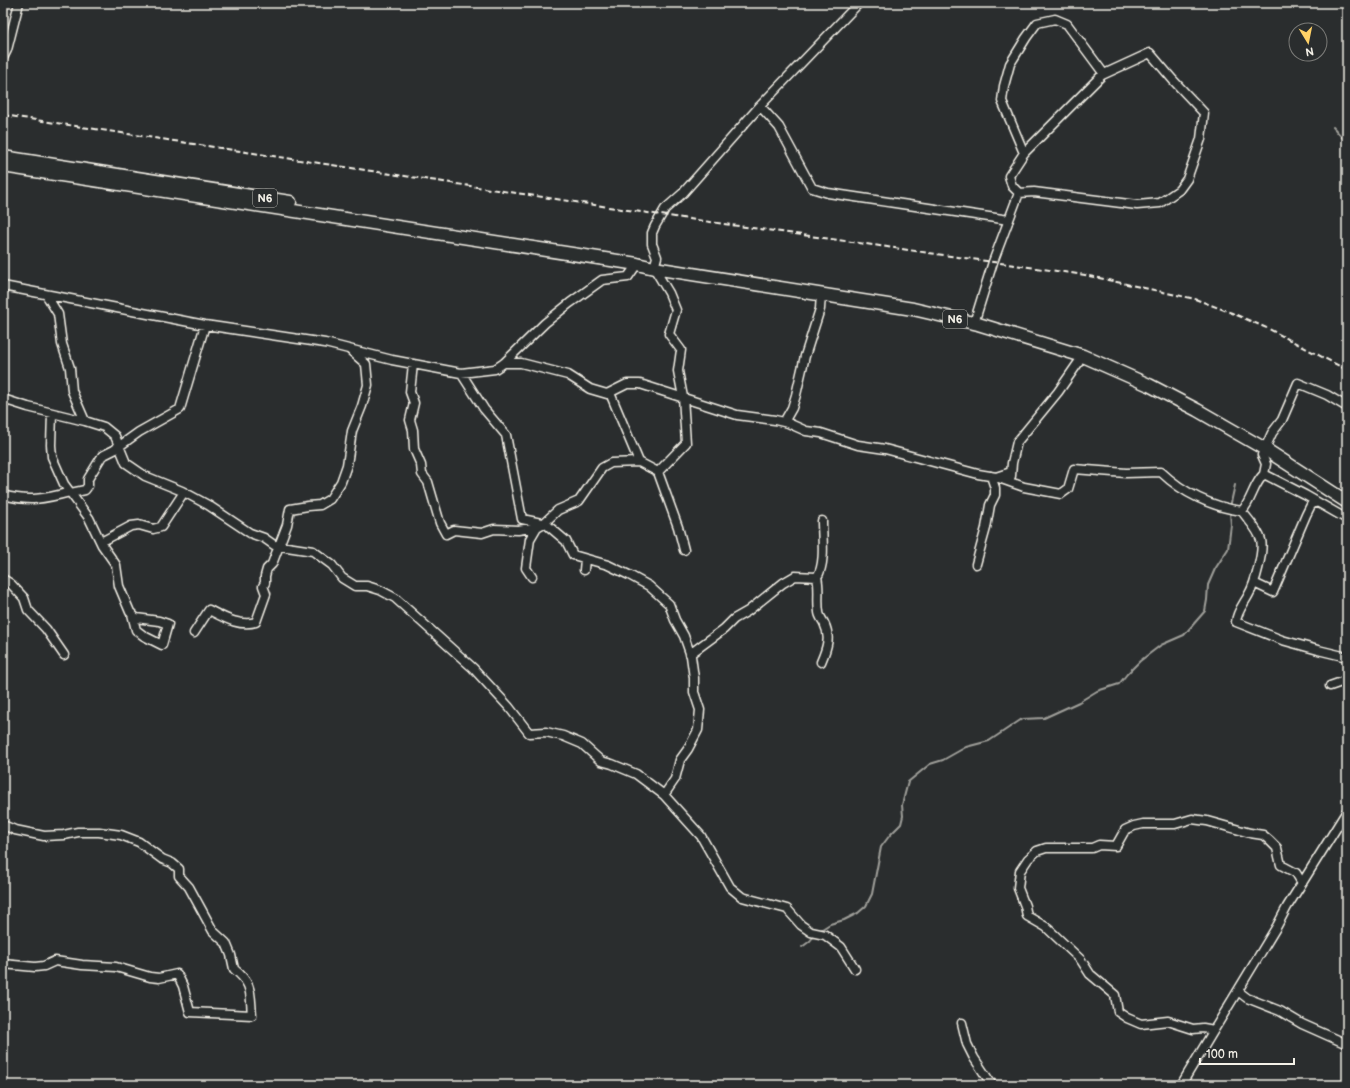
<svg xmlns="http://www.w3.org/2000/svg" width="1350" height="1088" viewBox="0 0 1350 1088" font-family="'Balsamiq Sans',sans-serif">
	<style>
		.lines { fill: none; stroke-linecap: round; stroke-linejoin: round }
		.stream { stroke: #9f9f9a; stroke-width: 2 }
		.minor-casing { stroke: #f4f1e8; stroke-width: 11 }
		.highway-casing { stroke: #f4f1e8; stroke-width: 15 }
		.minor { stroke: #2a2d2e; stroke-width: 8 }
		.highway { stroke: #2a2d2e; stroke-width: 12 }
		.rail { stroke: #f4f1e8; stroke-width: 2; stroke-dasharray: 6 3; stroke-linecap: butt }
		.labels { text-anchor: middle; stroke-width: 4; stroke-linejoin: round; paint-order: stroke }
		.shield { fill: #2a2d2e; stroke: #b7b6b0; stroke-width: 1 }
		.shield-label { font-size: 11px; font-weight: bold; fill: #f4f1e8 }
	</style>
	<rect width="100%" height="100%" fill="#2a2d2e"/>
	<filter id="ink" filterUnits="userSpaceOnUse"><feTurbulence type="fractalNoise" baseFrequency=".025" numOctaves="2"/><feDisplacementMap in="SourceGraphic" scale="8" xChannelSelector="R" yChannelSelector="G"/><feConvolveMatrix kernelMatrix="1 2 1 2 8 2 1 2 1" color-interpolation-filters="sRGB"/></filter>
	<g filter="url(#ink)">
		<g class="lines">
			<path class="stream" d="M1333,127L1347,143
				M1230,507L1235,485
				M819,931L830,924L844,920L858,913L866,906L872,894L881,847L890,835L901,824L903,816L902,805L908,782L930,764L943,760L966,747L989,741L1022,719L1044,718L1079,702L1097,691L1119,684L1127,674L1140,661L1161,645L1184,635L1205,611L1207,600L1208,585L1215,569L1228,549L1231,525L1230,512
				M802,947L810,941L814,936"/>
			<g class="minor-casing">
				<path id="minor" d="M1150,53L1173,80L1204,113L1201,139L1187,179L1179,190L1160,203L1137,205L1034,192L1019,193L1012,186L1009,176L1024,153L1102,75Z
					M3,58L7,50L19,3
					M760,106L779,127L812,188L828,193L1009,220
					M1024,153L1002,101L1004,86L1010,64L1026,38L1037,23L1055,19L1067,24L1104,74
					M3,286L205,325L325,343L392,360L461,373L495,369L504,363L545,323L570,303L602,280L628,277L637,264
					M47,296L58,314L62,344L70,368L72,391L85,421L104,427L115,436L126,463L145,476L182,491L208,505L250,533L264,538L274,545L313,551L332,565L342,578L355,586H367L380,590L395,598L473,668L509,707L529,733L546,732L563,736L582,744L601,761L612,764L636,774L664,795L701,836L730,887L742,897L787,909L801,925L811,932L825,935L841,947L855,969
					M974,323L993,262L1019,193
					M504,363H521L568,375L590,389L607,394L627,384H640L737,415L775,420L788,423L806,431L821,433L858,445L885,449L978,474L996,477L1011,472
					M413,364L410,392L414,403L410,420L413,430L414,449L421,465L422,474L428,482L440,523L446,534L454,530L482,533L494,529L518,530L537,527L544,523L558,510L579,501L602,468L611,463L639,462
					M461,373L484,409L506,435L522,519L546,524L566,541L573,555L608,565L629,575L649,586L669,604L675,620L684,636L691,656L694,678V692L700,710L698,730L688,749L680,760L675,779L664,795
					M610,393L639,462L658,472L678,527L684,550
					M3,399L28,407L85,421
					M52,413L51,445L52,457L64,484L89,518L102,545L116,565L119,586L130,612L136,618L159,621L168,624L162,645L144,636L136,630L132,614
					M784,422L792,408L796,395L805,356L820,309L821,294
					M658,472L686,443L683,397L678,371L681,350L669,334L676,310L669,293L654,268L657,257L652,244V233L655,226L665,209L683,193L760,106L859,3
					M1264,474L1266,464L1262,455L1272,433L1282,420L1298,383L1327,395L1347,407
					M1011,476L1012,463L1017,442L1058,392L1083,356
					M996,477L1024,487L1061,494L1068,489L1074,469L1126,473L1161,472C1183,493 1212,507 1242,511C1252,500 1253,485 1264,474L1305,495L1347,519
					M71,493L85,490L88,486V479L102,456L114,450L139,432L180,409L205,325
					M3,495C28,502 45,499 70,492
					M1242,511C1248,520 1258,529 1261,540C1264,551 1255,584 1249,594C1244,604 1237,611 1236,622L1282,640L1318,650L1347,657
					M101,542L131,526L139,525L153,529L161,527L184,492
					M976,564L986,528L990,505L995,495V488L991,476
					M584,570L585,559
					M532,577L526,568L530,539L537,527
					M817,577C820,589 817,600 819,612C819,616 822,619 824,623C831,637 827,648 821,662
					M3,579L11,584L24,598L28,610L46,629L64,655
					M1254,583L1273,592L1306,515L1311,505L1316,502
					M194,633L209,610C223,617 239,627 256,622L266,594L263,586L265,583V576L267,569L272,564L287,525L290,509L308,506L320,505L330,499L341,482L347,465L352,431L362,406L368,385L366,364L350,350
					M690,654L724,629L734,619L748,611L783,583L795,576L817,577C826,564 822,537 822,521
					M1330,686L1347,680
					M3,825L15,830L44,836L64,835L78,832H99L121,835L139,842L162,859L172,863L179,869V876L189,887L213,931L226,943L231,955L234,969C253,984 250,993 252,1015L190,1012L183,986L177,974L159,978L150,977L116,967L82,965L55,961L44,966L35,967L3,964
					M1302,883L1296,873L1281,865L1277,848L1269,840L1263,835L1250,833L1207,821L1192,819L1175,824H1143L1134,826L1125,830L1116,846L1099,845L1092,848H1046L1037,851L1028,859L1020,871L1018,888L1025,906L1027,916L1046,927L1081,960L1090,974L1115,995L1118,1012L1127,1018L1141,1024L1168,1021L1193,1029L1203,1028L1214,1030L1277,926L1287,907L1347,811
					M1238,991L1247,998L1280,1011L1302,1024L1347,1044
					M962,1023L967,1044L974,1058L992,1085
					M1181,1085L1214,1030
					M1346,1085H1347"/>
			</g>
			<g class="highway-casing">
				<path id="highway" d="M3,157L290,202
					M3,166L637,264L654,268L913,309L978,324L1083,356L1149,385L1197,410L1265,449L1347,502"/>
			</g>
			<use href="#minor" class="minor"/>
			<use href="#highway" class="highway"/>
			<path class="rail" d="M3,115L661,215L1085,275L1195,299L1232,313L1269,329L1347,370"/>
		</g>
	</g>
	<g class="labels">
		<g class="shield">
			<rect x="253" y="189" width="24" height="18" rx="3"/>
			<rect x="943" y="310" width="24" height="18" rx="3"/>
		</g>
		<g class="shield-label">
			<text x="265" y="202">N6</text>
			<text x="955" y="323">N6</text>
		</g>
	</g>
	<rect width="1350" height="1088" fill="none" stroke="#2a2d2e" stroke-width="16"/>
	<rect x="8" y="8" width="1334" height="1072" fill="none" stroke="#f4f1e8" stroke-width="1.5" filter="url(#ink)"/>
	<g transform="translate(1308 42) rotate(170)"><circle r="19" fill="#2a2d2e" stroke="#7b7b78"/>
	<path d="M0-3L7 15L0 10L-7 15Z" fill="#ffd166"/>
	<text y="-6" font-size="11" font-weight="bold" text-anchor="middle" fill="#f4f1e8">N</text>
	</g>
	<path d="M1200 1058v6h94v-6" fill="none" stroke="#f4f1e8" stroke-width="2"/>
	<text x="1206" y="1058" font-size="12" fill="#f4f1e8" stroke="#2a2d2e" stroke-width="3" paint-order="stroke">100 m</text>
</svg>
